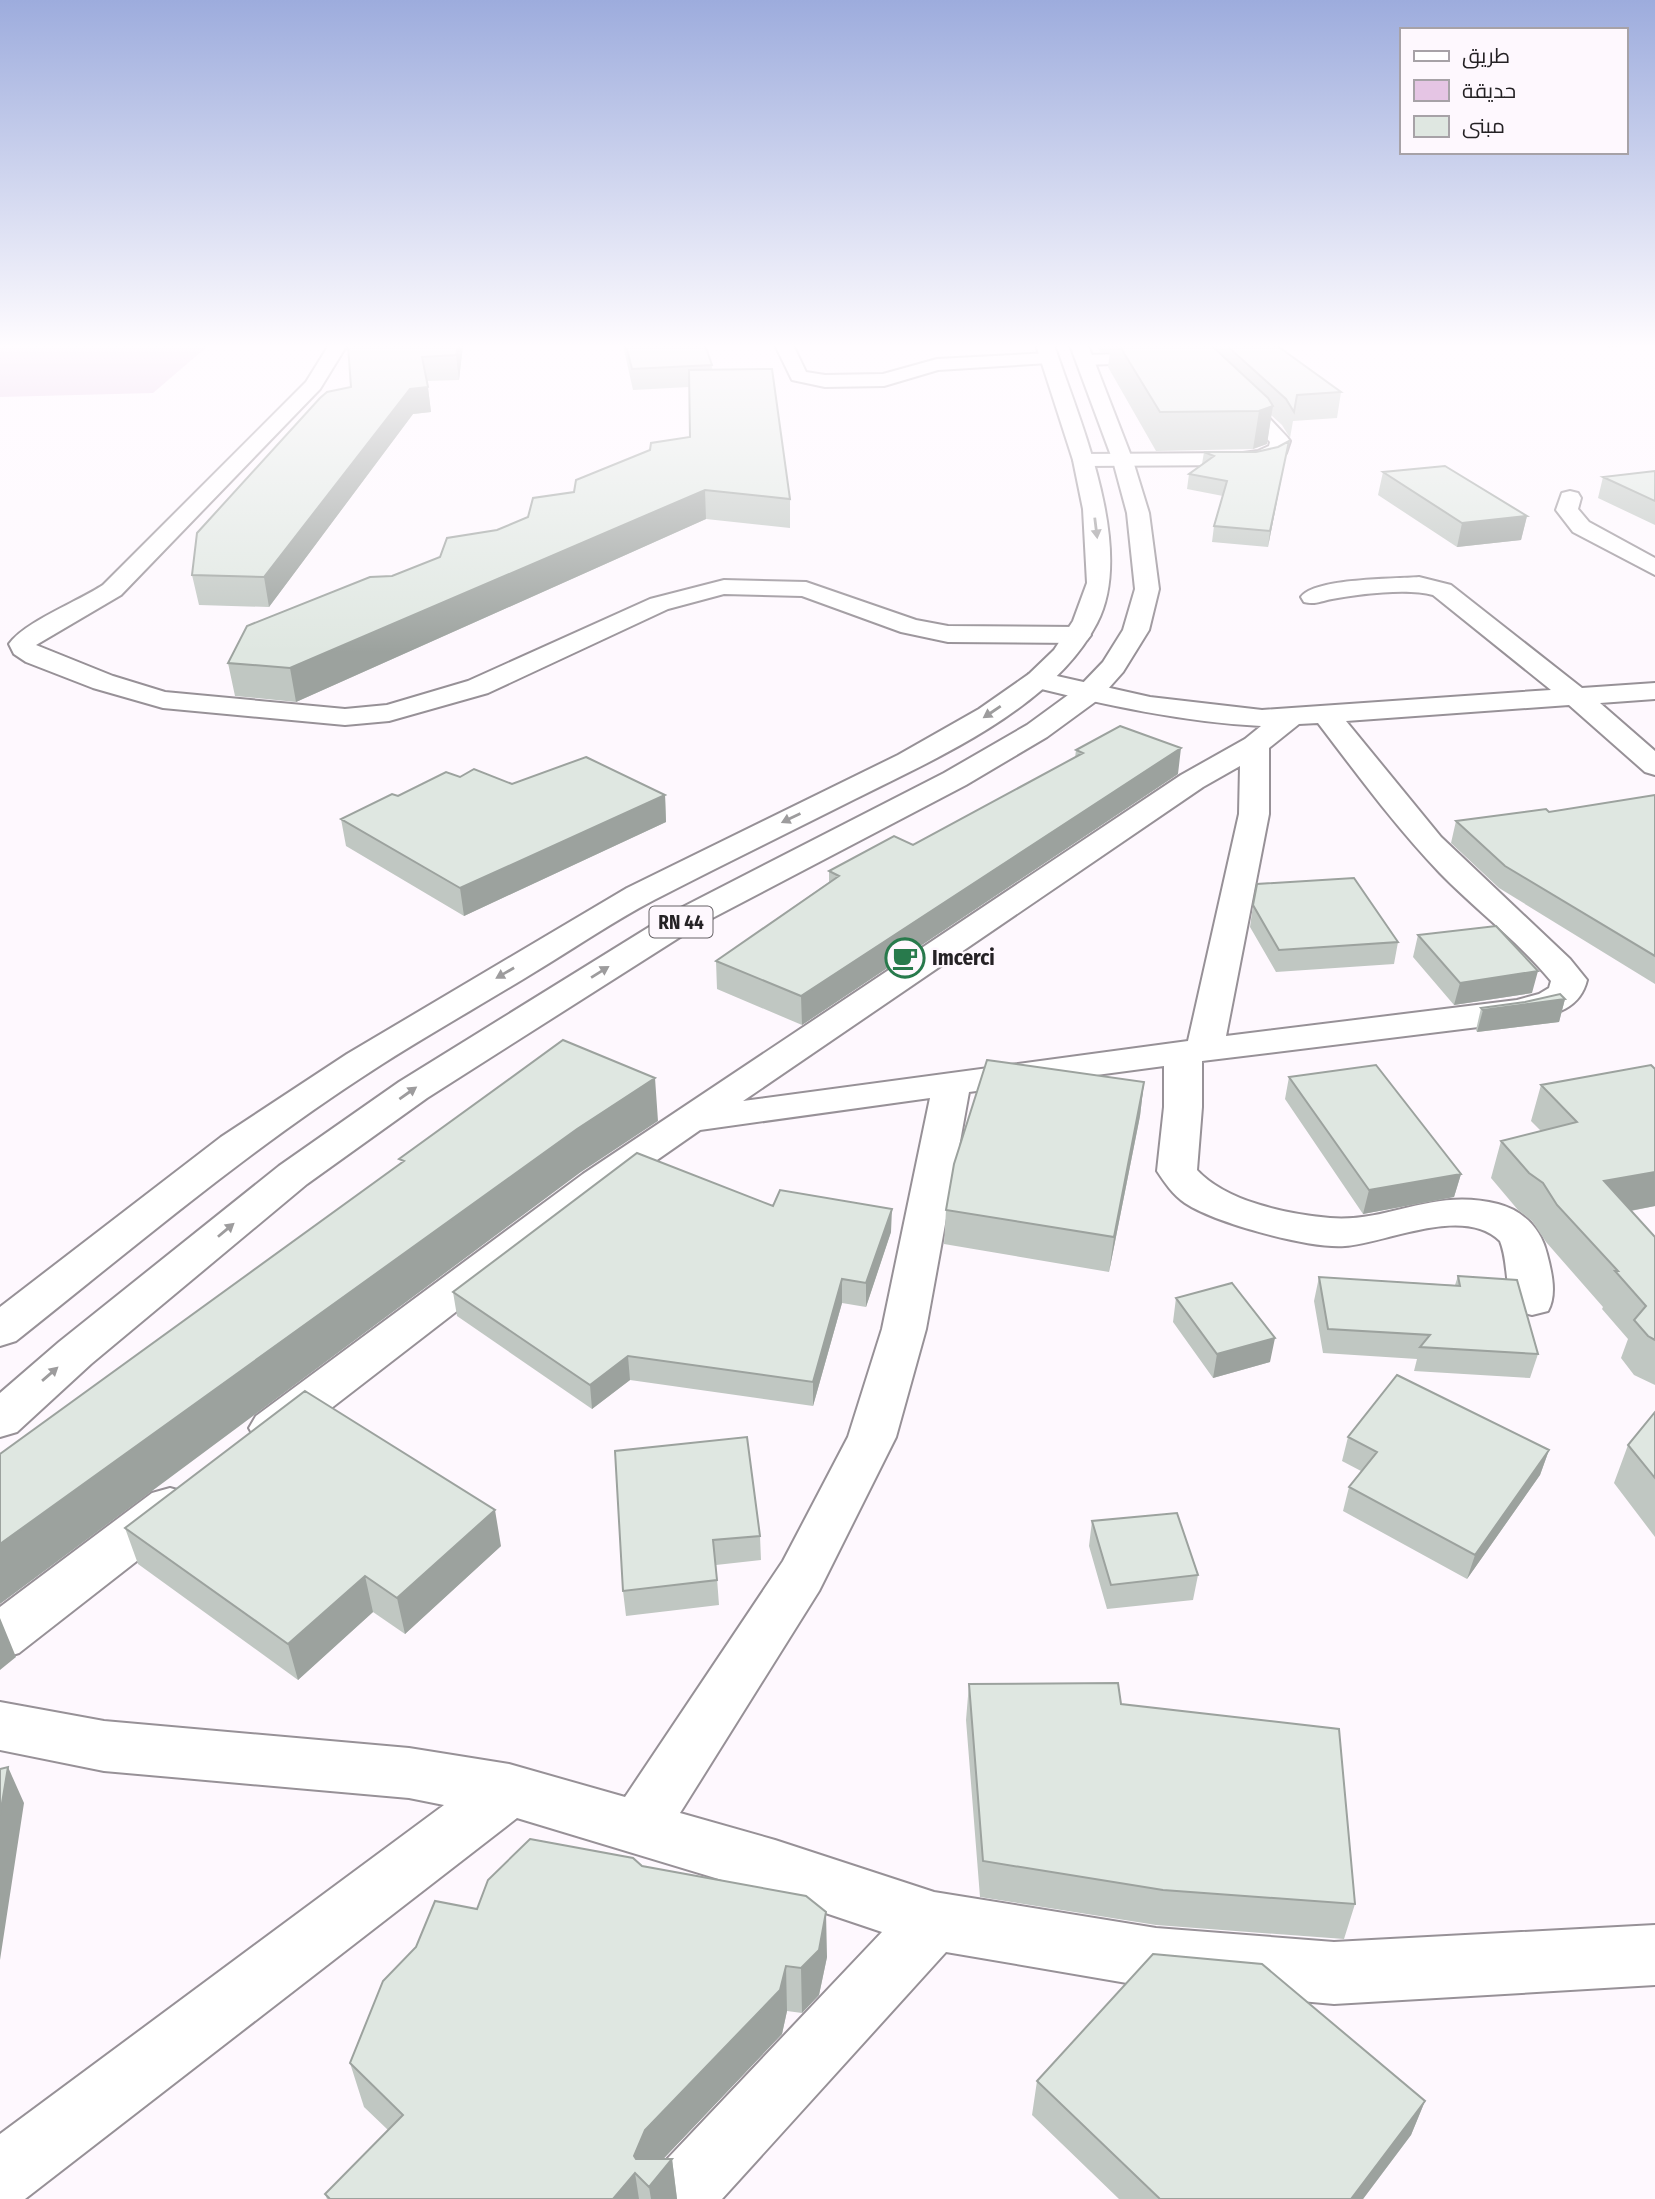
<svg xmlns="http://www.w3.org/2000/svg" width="1655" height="2199" viewBox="0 0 1655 2199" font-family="'Fira Sans Condensed',Cairo,sans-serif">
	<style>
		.green { fill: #e5c5e4 }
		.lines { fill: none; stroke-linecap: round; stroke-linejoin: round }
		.minor-casing { stroke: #979197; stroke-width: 4 }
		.major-casing { stroke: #979197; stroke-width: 4 }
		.minor { fill: #fff; fill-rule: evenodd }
		.major { fill: #fff; fill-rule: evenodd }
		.wall { fill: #c0c7c2 }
		.shaded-wall { fill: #9ca29e }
		.building { fill: #dfe7e1; stroke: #9ca29e; stroke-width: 2 }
		.oneway { fill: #9d9c9d }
		.labels { text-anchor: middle; stroke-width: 5; stroke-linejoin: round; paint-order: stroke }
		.shield { fill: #fef8fe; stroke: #666266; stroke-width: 2 }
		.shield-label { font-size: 19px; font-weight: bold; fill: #252225 }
		.poi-label { font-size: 21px; font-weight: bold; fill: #252225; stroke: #fef8fe; text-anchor: start }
	</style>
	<rect width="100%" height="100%" fill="#fef8fe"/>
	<path class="green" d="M0,345H209L153,393L0,397Z"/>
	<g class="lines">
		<g class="minor-casing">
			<path id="minor" d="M329,345H347L320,389L121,595L36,645L113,676L165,692L345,709L387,705L468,681L650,599L724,580L806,582L916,620L948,626L1078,627L1087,630L1091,635L1087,640L1078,643L948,642L901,632L802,596L724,594L668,609L488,693L389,721L345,725L163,708L93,688L26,662L14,654L9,644C24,622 79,601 103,585L306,382Z
				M775,345H793L806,372L825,375L883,374L937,359L1049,353L1058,358L1049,363L938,370L884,386L825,387L792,380Z
				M1159,353L1168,358L1165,362L1085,365L1076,360L1085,355Z
				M1232,384L1239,386L1287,437L1290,441L1286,453L1270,461L1243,465L1083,466L1076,464L1073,460L1076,456L1083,454L1243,453L1258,451L1269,446L1270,442L1222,390Z
				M1570,491L1578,493L1581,498L1578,509L1589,522L1655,558V575L1573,532L1556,510L1562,493Z
				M1419,577L1451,585L1582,688L1655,683V699L1600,703L1655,751V775L1645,772L1569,705L1346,721L1441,837L1570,959L1587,980C1579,1013 1548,1015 1519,1022L1202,1061V1107L1197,1170C1227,1202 1287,1214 1330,1218C1388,1223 1433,1187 1498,1204C1524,1211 1541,1229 1547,1254C1552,1273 1557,1295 1548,1311L1532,1315L1516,1311C1504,1290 1509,1263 1500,1241C1464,1205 1389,1242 1345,1246C1310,1249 1215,1223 1185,1203C1173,1195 1165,1183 1157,1171L1164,1107V1066L969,1092L926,1329L896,1437L819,1591L680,1813L775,1840L934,1892L1156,1928L1334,1942L1655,1925V1985L1334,2004L1156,1988L946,1952L722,2199H642L652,2175L882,1932L775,1896L517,1818L25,2199H0V2134L444,1805L409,1798L104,1771L0,1750V1702L104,1721L409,1748L509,1764L625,1797L783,1561L848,1437L882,1329L930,1098L700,1130L611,1192L290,1440L273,1446L256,1440L249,1428L256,1416L583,1174L1181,775L1245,739L1261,726C1182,722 1106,705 1029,686L1026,680L1029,674L1039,672L1150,697L1262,710L1551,690L1433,595C1407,588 1359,594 1332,599C1321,601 1315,605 1304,602L1301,597C1314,578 1395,579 1419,577ZM1318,723C1357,774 1395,826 1440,873C1476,910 1518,941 1551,981L1549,988L1539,994L1517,1000L1226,1036L1269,814V748L1299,724ZM1240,766L1239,814L1188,1041L743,1101L1203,787Z
				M170,1488L188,1493L195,1507L188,1521L19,1653L0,1659V1607L152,1493Z"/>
		</g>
		<g class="major-casing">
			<path id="major" d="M1036,345H1054C1079,419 1136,549 1097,623C1054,707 937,758 855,799C788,833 721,865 654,900C614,921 576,947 538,970C483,1004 427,1035 373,1070C247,1151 133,1248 16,1341L0,1346V1307L221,1137L347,1054L627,888L898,755L979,709L1029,674L1054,650L1073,621L1087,583L1083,509L1073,460Z
				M1070,345H1088L1133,461L1149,513L1159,589L1149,630L1123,672L1099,699L1047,737L966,785L699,925L427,1098L307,1184L91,1364L17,1432L0,1437V1393L59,1342L279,1166L399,1082L675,911L944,773L1027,725L1079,687L1103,662L1123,630L1135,589L1127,513L1113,461Z"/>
		</g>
		<use href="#minor" class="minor"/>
		<use href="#major" class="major"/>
	</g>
	<path class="wall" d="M348,345H463L459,380L427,381L431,412L413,414L269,607L199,605L192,575L351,387Z
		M623,345H705L712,365V370L790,499V528L706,519L296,702L235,696L228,663L392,576L440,557L497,530L528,517L574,492L690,437L689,387L633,390Z
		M1096,345H1276L1341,392L1337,418L1293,421L1290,438L1282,425L1271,415L1267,444L1253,449L1156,451L1108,367L1110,352H1100Z
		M1204,452L1286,455L1268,547L1212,542L1214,526L1223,496L1187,489L1189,474L1202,464Z
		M1655,471V525L1598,498L1603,477Z
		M1383,472L1527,516L1521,540L1457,547L1378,495Z
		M1076,750L1178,774L802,1025L717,989L716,961L829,882V871L913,845L1075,758Z
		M460,777L512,784L665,795L666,822L464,916L346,846L341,819L398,796Z
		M1655,795V984L1499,888L1451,843L1456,821L1549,812Z
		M1253,905L1398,942L1394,964L1276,972L1250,927Z
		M1418,935L1532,993L1454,1005L1413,957Z
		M1565,999L1559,1022L1477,1032L1476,1030L1481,1008Z
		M1655,1069V1206L1631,1211L1655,1237V1385L1634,1375L1621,1358L1628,1339L1602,1309L1603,1307L1546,1242L1532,1221L1518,1210L1491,1178L1501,1141L1541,1131L1531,1121L1541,1085Z
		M1289,1077L1461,1174L1454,1197L1363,1214L1285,1099Z
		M1144,1082L1140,1116L1109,1272L944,1244L946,1210Z
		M773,1206L891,1232L866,1307L842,1303L813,1406L630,1380L592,1409L457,1316L453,1292Z
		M1458,1276L1538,1354L1530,1378L1414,1371L1417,1359L1323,1353L1314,1301L1319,1277L1455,1285Z
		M1176,1298L1270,1362L1213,1378L1173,1322Z
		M1655,1412V1537L1614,1483L1628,1445Z
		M1348,1437L1549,1450L1540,1475L1467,1579L1343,1511L1349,1487L1361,1471L1342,1461Z
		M615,1451L760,1536L761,1560L716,1565L719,1605L626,1616L623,1591Z
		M1092,1521L1198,1575L1193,1600L1107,1609L1089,1546Z
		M125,1528L501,1546L405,1634L373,1612L298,1680L138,1564Z
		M969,1684L1121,1704L1355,1904L1344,1939L1156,1925L980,1897L966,1720Z
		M642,1866L827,1957L819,1995L802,2013L787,2011L782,2034L663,2159H672L677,2199H327L325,2194L388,2130L364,2107L350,2063L477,1909Z
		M1037,2081L1425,2101L1411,2135L1363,2199H1119L1032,2115Z"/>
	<path class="shaded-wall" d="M458,345H463L459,380L456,355Z
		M1607,345H1633L1607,348Z
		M428,387L431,412L413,414L269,607L264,577L410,389Z
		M1273,406L1267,444L1253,449L1259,411Z
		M1289,441L1286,455L1268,547L1270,531Z
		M705,490L706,519L296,702L290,668Z
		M1527,516L1521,540L1457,547L1462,523Z
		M1181,748L1178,774L802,1025L801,996Z
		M665,795L666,822L464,916L460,888Z
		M1538,971L1532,993L1454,1005L1460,983Z
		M1565,999L1559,1022L1477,1032L1483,1010Z
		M655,1078L658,1121L581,1172L0,1604V1544L577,1129Z
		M1144,1082L1140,1116L1109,1272L1114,1237Z
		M1655,1172V1206L1592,1218L1604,1181Z
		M1461,1174L1454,1197L1363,1214L1369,1190Z
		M892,1209L891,1232L866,1307V1283Z
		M842,1279V1303L813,1406V1382Z
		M1275,1338L1270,1362L1213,1378L1217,1354Z
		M628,1356L630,1380L592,1409L590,1385Z
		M1549,1450L1540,1475L1467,1579L1475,1555Z
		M495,1510L501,1546L405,1634L397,1598Z
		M365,1576L373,1612L298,1680L288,1644Z
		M0,1618L16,1657L0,1670Z
		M8,1767L24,1803L0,1960V1815Z
		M826,1912L827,1957L819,1995L802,2013L801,1968Z
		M786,1966L787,2011L782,2034L650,2173L646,2183L634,2156L645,2130Z
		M1425,2101L1411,2135L1363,2199H1351Z
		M672,2159L677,2199H651L649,2187Z
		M635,2173L639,2199H613Z"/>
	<path class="building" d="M348,345H458L456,355L422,357L428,387L410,389L264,577L192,575L197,533L320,398L327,392L351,387Z
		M626,345H705L712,365L632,369Z
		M1119,345H1211L1268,398L1273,406L1259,411L1160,412Z
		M1226,345H1276L1341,392L1297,395L1294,412L1286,399Z
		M772,369L790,499L705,490L290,668L228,663L247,626L370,577L392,576L440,557L447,538L497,530L528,517L533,498L574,492L576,480L650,450L651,443L690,437L689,370Z
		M1289,441L1270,531L1214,526L1227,481L1189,474L1214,456L1204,452H1256L1278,447Z
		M1445,466L1527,516L1462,523L1383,472Z
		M1655,471V501L1603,477Z
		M1120,726L1181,748L801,996L716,961L839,876L829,871L894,836L913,845L1083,753L1076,750Z
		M586,757L665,795L460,888L341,819L392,794L398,796L446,772L460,777L474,769L512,784Z
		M1655,795V956L1505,866L1456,821L1546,809L1549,812Z
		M1354,878L1398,942L1279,950L1253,905L1257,884Z
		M1496,926L1538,971L1460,983L1418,935Z
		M1560,994L1565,999L1483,1010L1481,1008L1525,1002Z
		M563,1040L655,1078L577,1129L0,1544V1454L404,1161L399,1159Z
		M987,1060L1144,1082L1114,1237L946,1210L954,1164Z
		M1376,1065L1461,1174L1369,1190L1289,1077Z
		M1651,1065L1655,1069V1172L1604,1181L1655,1237V1340L1648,1336L1634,1320L1646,1306L1615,1271H1618L1557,1205L1543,1183L1529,1173L1501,1141L1577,1122L1541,1085Z
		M637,1153L773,1206L780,1190L892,1209L866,1283L842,1279L813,1382L628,1356L590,1385L453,1292Z
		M1458,1276L1517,1280L1538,1354L1420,1347L1430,1335L1328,1329L1319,1277L1460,1286Z
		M1232,1283L1275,1338L1217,1354L1176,1298Z
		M1397,1375L1549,1450L1475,1555L1349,1487L1377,1452L1348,1437Z
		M305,1391L495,1510L397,1598L365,1576L288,1644L125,1528Z
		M1655,1412V1478L1628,1445Z
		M747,1437L760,1536L713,1540L717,1580L623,1591L615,1451Z
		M1177,1513L1198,1575L1111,1585L1092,1521Z
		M1118,1683L1121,1704L1339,1729L1355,1904L1163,1890L983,1861L969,1684Z
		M8,1767L0,1815V1769Z
		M530,1839L633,1858L642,1866L806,1896L826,1912L819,1950L801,1968L786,1966L780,1990L645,2130L634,2156L636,2159H672L649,2187L635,2173L613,2199H330L325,2194L403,2115L350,2063L383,1981L416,1947L435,1901L477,1909L488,1880Z
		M1153,1954L1262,1964L1425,2101L1351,2199H1160L1037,2081Z"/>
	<defs><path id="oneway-solid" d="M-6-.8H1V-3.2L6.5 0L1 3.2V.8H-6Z" transform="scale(1.75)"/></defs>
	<g class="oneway">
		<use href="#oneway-solid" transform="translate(1096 528) rotate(83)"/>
		<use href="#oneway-solid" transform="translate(992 712) rotate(146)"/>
		<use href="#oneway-solid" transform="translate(791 818) rotate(154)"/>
		<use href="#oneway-solid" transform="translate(600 972) rotate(-32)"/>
		<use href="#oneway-solid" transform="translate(505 973) rotate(150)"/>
		<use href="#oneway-solid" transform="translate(408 1093) rotate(-35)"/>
		<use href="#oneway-solid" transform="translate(226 1230) rotate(-40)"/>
		<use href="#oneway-solid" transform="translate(50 1374) rotate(-41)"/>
	</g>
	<linearGradient id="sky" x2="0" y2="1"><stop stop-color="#9dacdd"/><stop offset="0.53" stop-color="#fffcff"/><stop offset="1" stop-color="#fffcff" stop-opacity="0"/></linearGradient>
	<rect width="1655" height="653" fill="url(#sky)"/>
	<defs>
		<g id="cafe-ring" transform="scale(2.0125)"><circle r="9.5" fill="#fef8fe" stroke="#287a4c" stroke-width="1.5"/><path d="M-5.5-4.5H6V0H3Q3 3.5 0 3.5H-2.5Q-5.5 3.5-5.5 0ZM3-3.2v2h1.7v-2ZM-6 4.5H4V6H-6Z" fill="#287a4c"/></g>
	</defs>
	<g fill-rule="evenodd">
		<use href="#cafe-ring" x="905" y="958"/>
	</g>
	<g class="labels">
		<rect class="shield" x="649.5" y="906.5" width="63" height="31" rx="5"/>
		<g class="shield-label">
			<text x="681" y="929">RN 44</text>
		</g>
		<g class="poi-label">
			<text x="932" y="965">Imcerci</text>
		</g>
	</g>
	<rect x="1400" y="28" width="228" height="126" fill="#fef8fe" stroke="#a7a2a7" stroke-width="2"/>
	<rect x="1414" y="51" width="35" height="10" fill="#ffffff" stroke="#a7a2a7" stroke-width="2"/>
	<text x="1462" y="63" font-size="21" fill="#252225">طريق</text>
	<rect x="1414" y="80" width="35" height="21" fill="#e5c5e4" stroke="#a7a2a7" stroke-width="2"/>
	<text x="1462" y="98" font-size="21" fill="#252225">حديقة</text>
	<rect x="1414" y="116" width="35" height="21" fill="#dfe7e1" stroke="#a7a2a7" stroke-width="2"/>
	<text x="1462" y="133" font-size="21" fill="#252225">مبنى</text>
</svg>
